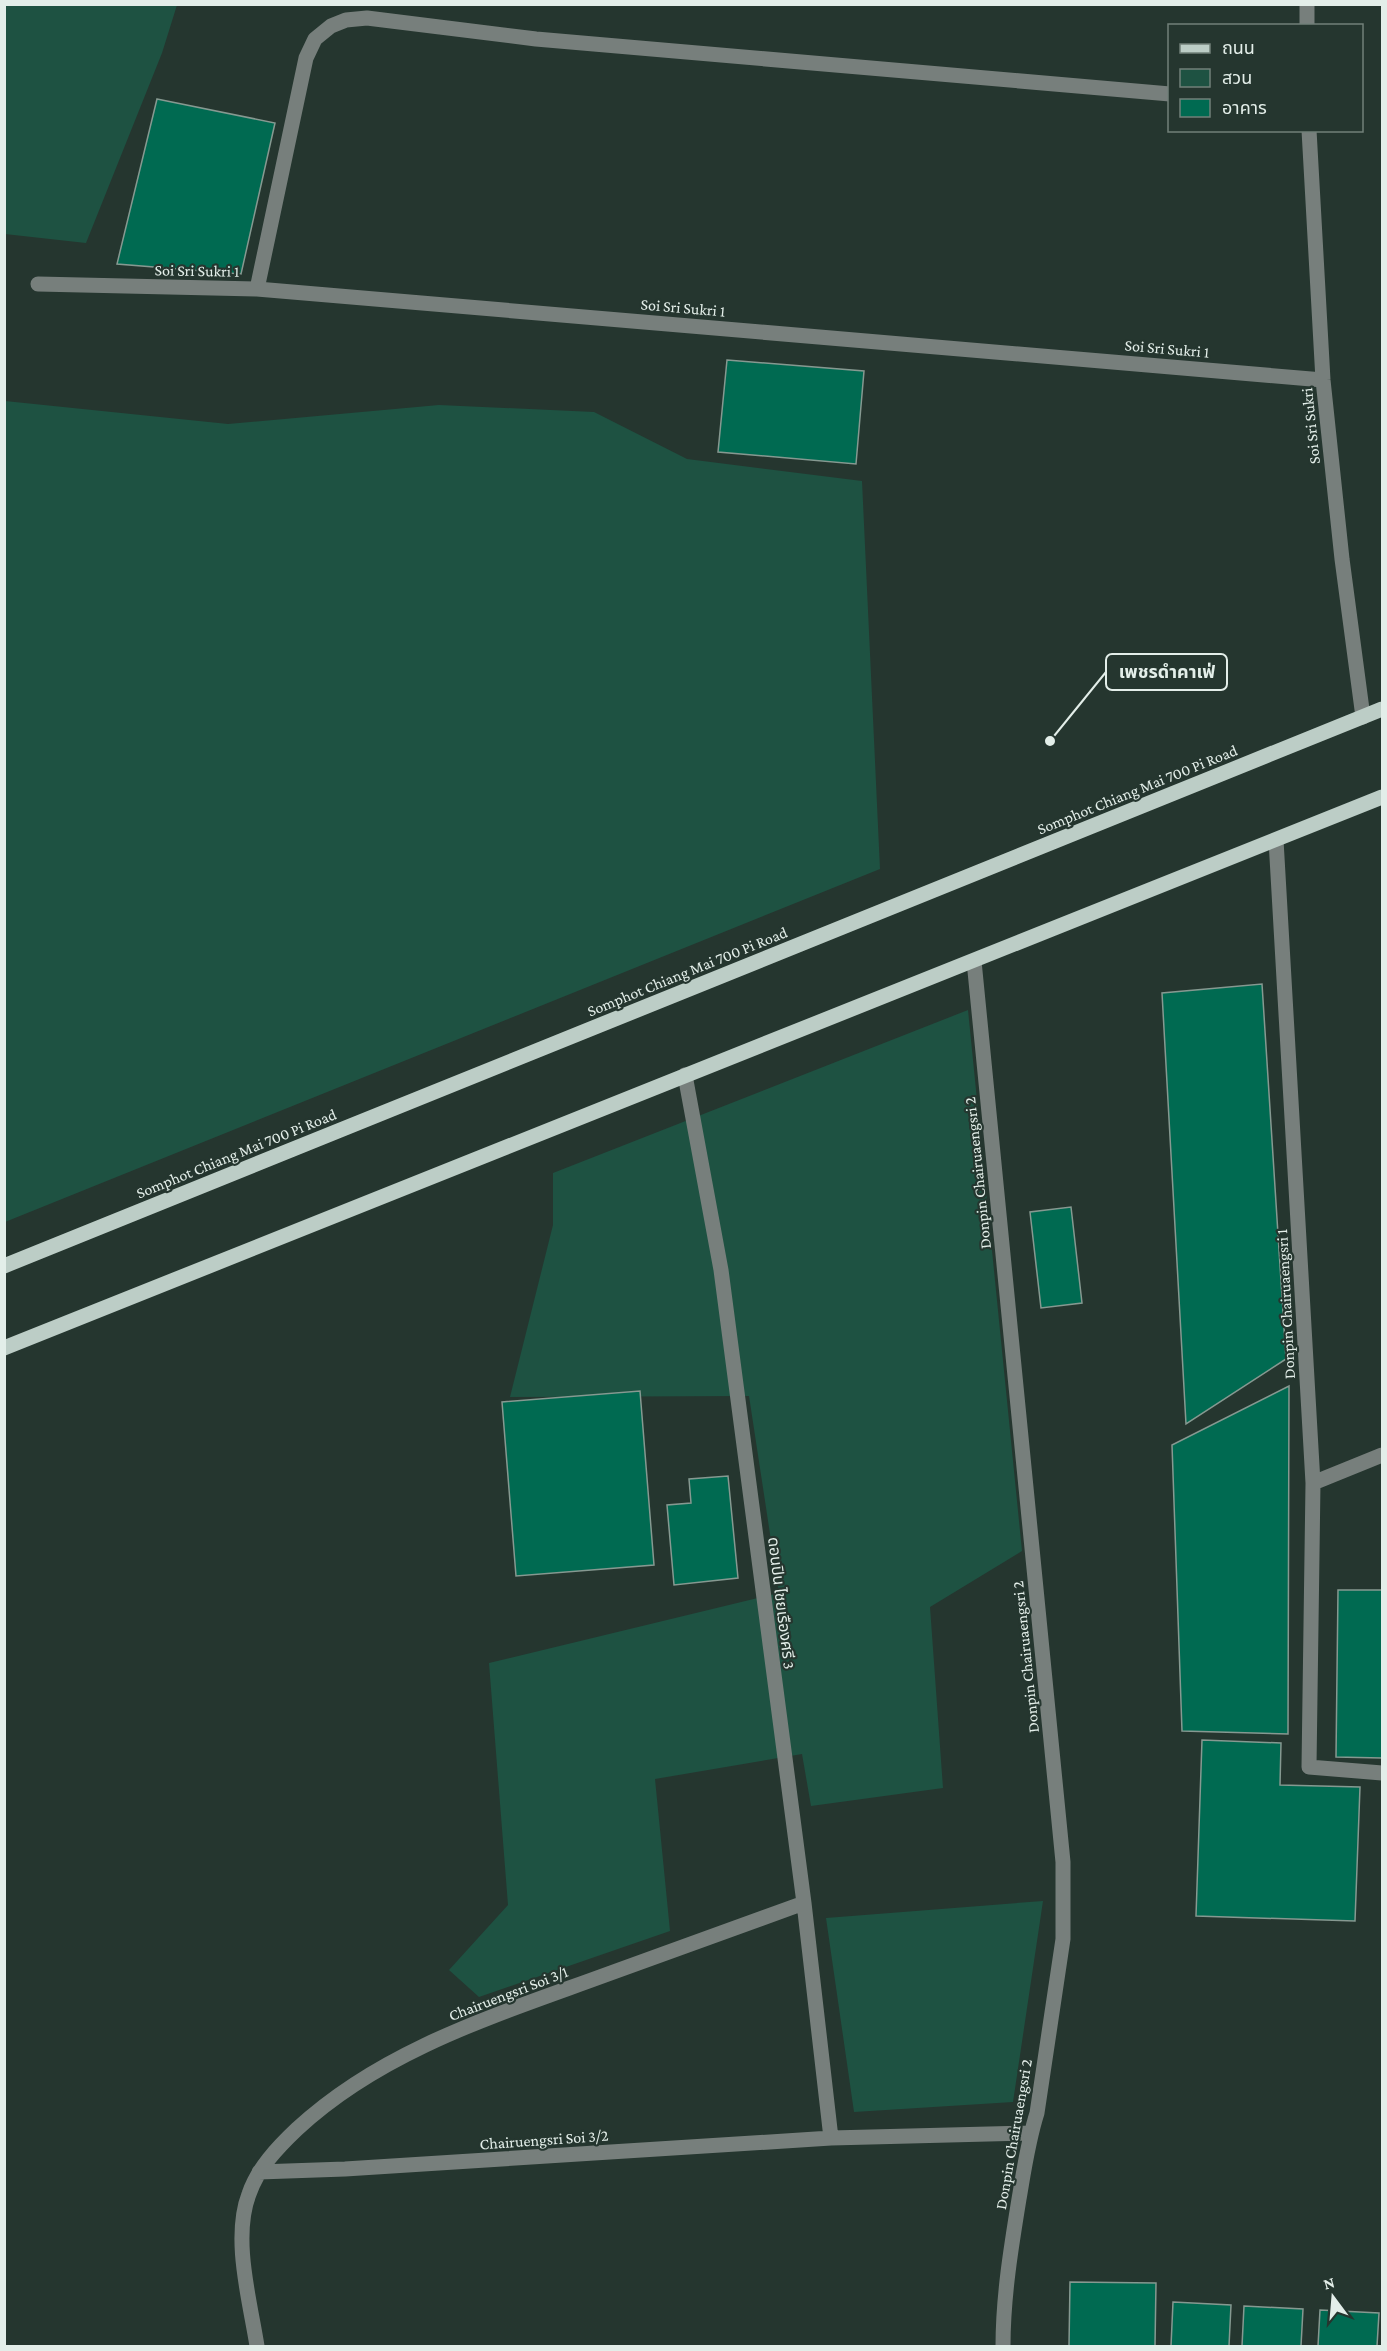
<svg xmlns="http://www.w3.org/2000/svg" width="1387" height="2351" viewBox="0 0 1387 2351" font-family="'Crimson Pro','Noto Sans Thai',serif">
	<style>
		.green { fill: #1e5242 }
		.building { fill: #006a51; stroke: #869991; stroke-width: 1.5 }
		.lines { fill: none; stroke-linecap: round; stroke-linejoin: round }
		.minor { stroke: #777f7c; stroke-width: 15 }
		.major { stroke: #bccdc6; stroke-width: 15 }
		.labels { text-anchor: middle; stroke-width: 4.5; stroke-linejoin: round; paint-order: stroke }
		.street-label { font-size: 16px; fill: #e3eee9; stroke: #25362f }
		.leader { fill: none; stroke: #e3eee9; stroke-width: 2 }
		.callout-dot { fill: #e3eee9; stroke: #25362f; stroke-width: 2 }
		.callout { fill: #25362f; stroke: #e3eee9; stroke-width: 2 }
		.callout-label { font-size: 18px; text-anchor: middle; font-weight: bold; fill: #e3eee9 }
	</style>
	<rect width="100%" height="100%" fill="#25362f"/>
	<path class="green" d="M5,4L177,5L162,53L86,243L5,234Z
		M5,401L228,424L439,405L594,412L687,459L862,481L880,869L5,1222Z
		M968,1010L1022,1551L930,1607L943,1788L811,1806L802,1754L655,1779L670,1931L479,1997L449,1970L508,1905L489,1663L779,1593L749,1396L510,1397L553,1225V1173Z
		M1043,1901L1013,2102L854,2112L826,1918Z"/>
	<path class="building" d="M157,99L275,123L241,274L117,264Z
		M727,360L864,371L856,464L718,452Z
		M1262,984L1286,1359L1186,1424L1162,993Z
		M1071,1207L1082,1303L1041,1308L1030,1212Z
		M1289,1386L1288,1734L1182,1731L1172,1445Z
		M640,1391L654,1565L516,1576L502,1402Z
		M728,1476L738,1578L674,1585L667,1505L691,1503L689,1479Z
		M1338,1590H1382V1758L1336,1757Z
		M1202,1740L1281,1743L1280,1785L1360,1787L1355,1921L1196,1916Z
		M1070,2282L1156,2283L1155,2346H1069Z
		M1173,2302L1231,2305L1229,2346H1171Z
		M1244,2306L1303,2309L1301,2346H1242Z
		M1320,2310L1379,2313L1377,2346H1318Z"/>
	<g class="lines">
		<path class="minor" d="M1307,4V26
			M1309,130L1323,380L1342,559L1363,717
			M38,284L257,289L1323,380
			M257,289L306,58L315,39L331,26L346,20L367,18L536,39L1170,94
			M1276,840L1313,1483L1309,1767L1382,1773
			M974,961L1063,1862V1939L1037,2113C1028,2141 1024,2170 1019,2199C1011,2248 1003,2297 1003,2346
			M685,1075L721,1270L804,1903L831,2138
			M1313,1483L1382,1455
			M259,2172L345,2169L831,2138L1030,2133
			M257,2346C250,2301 232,2238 249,2194C258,2168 277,2148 297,2129C383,2049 499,2014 608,1974C673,1951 738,1927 804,1903"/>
		<path class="major" d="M4,1266L1382,709
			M4,1348L1382,797"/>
	</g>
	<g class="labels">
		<g class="street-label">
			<text transform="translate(197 270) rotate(1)" y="6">Soi Sri Sukri 1</text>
			<text transform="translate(683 307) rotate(5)" y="6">Soi Sri Sukri 1</text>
			<text transform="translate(1167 348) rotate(5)" y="6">Soi Sri Sukri 1</text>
			<text transform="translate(1310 426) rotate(-96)" y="6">Soi Sri Sukri</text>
			<text transform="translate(1137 789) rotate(-22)" y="6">Somphot Chiang Mai 700 Pi Road</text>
			<text transform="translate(687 971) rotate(-22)" y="6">Somphot Chiang Mai 700 Pi Road</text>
			<text transform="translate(236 1153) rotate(-22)" y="6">Somphot Chiang Mai 700 Pi Road</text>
			<text transform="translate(977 1173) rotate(-96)" y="6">Donpin Chairuaengsri 2</text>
			<text transform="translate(1285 1304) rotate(-93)" y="6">Donpin Chairuaengsri 1</text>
			<text transform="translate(782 1603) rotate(83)" y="6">ดอนปิน ไชยเรืองศรี 3</text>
			<text transform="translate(1025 1657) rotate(-96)" y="6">Donpin Chairuaengsri 2</text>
			<text transform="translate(508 1993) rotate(-21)" y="6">Chairuengsri Soi 3/1</text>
			<text transform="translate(1013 2134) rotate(-80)" y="6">Donpin Chairuaengsri 2</text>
			<text transform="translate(544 2139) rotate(-4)" y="6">Chairuengsri Soi 3/2</text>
		</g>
	</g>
	<path class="leader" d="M1050 741L1106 672"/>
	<circle class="callout-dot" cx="1050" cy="741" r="6"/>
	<rect class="callout" x="1106" y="654" width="121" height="36" rx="6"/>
	<g class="callout-label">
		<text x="1167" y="678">เพชรดำคาเฟ่</text>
	</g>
	<rect width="1387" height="2351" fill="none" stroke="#e3eee9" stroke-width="12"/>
	<rect x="1168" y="24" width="195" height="108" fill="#25362f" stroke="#718079" stroke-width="1.5"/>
	<rect x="1180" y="44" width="30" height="9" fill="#bccdc6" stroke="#718079" stroke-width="1.5"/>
	<text x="1222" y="54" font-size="18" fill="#e3eee9">ถนน</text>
	<rect x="1180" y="69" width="30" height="18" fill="#1e5242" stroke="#718079" stroke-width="1.5"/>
	<text x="1222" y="84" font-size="18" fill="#e3eee9">สวน</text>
	<rect x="1180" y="99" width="30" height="18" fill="#006a51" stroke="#718079" stroke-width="1.5"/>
	<text x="1222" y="114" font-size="18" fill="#e3eee9">อาคาร</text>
	<g transform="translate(1333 2297) rotate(344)" stroke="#25362f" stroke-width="4.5" paint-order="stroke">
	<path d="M0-4.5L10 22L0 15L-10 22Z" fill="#e3eee9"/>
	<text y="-9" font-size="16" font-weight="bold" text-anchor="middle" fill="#e3eee9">N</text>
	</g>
</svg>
